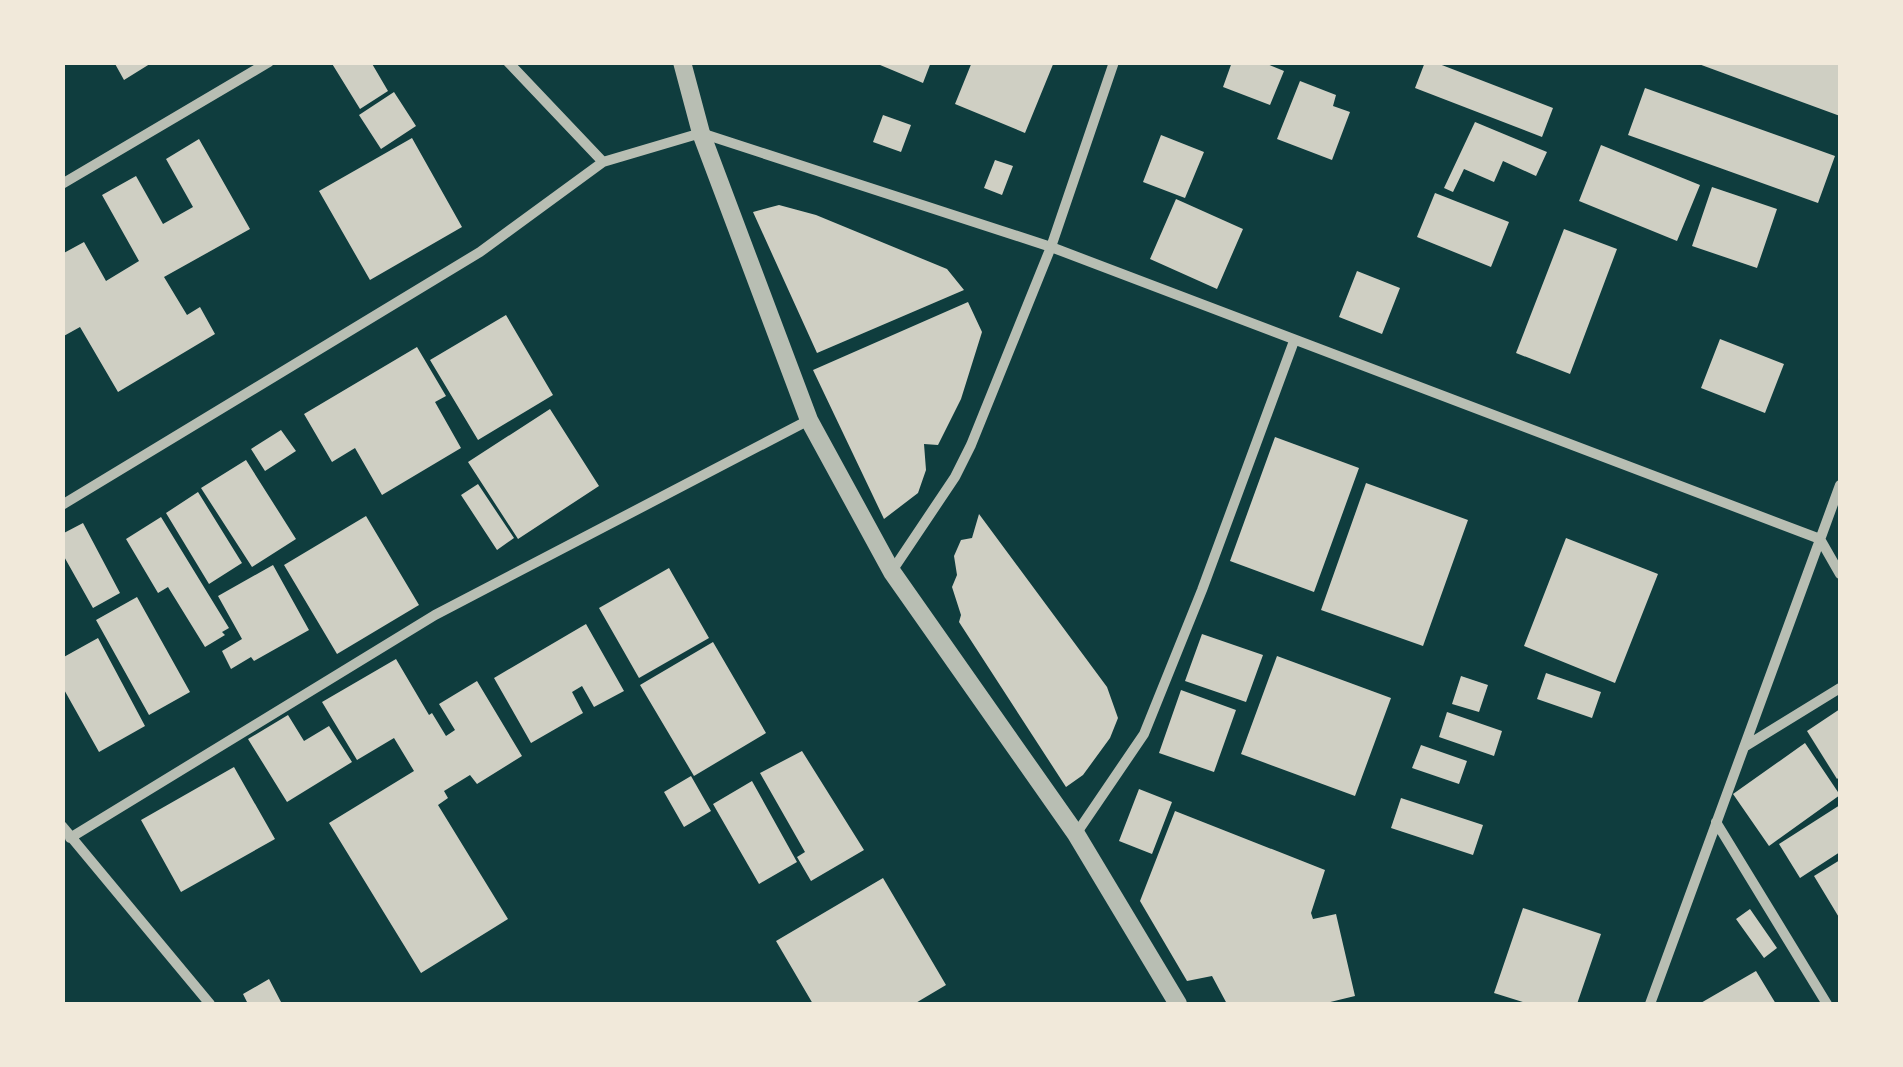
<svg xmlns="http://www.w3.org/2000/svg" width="1903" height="1067" viewBox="0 0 1903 1067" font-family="'DejaVu Sans',sans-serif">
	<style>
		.building { fill: #cfcfc3 }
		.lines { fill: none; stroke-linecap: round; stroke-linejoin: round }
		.minor { stroke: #b8beb3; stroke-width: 10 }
		.tertiary { stroke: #b8beb3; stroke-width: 18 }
	</style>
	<rect width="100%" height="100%" fill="#0f3d3e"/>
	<path class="building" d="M114,62H153L124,80Z
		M331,62H371L388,91L360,109Z
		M873,62H931L923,83Z
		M972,62H1054L1025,133L955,104Z
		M1232,62H1262L1284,71L1270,105L1223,87Z
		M1425,62H1434L1553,108L1542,137L1415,88Z
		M1696,62H1840V116L1696,63Z
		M1300,81L1336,95L1333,106L1350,112L1332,160L1277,139Z
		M1645,88L1835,156L1818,203L1628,135Z
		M394,92L416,126L381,149L359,115Z
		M883,115L911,125L901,152L873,142Z
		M1475,122L1547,152L1536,176L1503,161L1494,182L1464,169L1453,192L1444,188Z
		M1161,135L1204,152L1185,198L1143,182Z
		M412,138L462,227L370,280L319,191Z
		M199,139L250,229L164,277L187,315L200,307L215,334L118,392L80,327L62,337V254L84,242L106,281L139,261L102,195L136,176L163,224L193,207L166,159Z
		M1601,145L1700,185L1677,241L1579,201Z
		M995,160L1013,166L1002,195L984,188Z
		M1712,187L1777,209L1757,268L1692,246Z
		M1435,193L1509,222L1491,267L1417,237Z
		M1176,199L1243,229L1217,289L1150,259Z
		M779,205L816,215L947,269L964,290L817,353L753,212Z
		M1564,229L1617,249L1570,374L1516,353Z
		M1357,271L1400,288L1382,334L1339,317Z
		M968,302L982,332L961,399L938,445L924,444L926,470L918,493L884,519L813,370Z
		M506,315L553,395L478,440L430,360Z
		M1720,339L1784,364L1765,413L1701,388Z
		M417,347L446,396L435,402L461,448L382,495L355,448L332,462L304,414Z
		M550,409L599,486L518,539L468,462Z
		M281,430L296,451L265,471L251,449Z
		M1275,437L1359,468L1314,592L1230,561Z
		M246,460L296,539L252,567L201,488Z
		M1366,483L1468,520L1423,646L1321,610Z
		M478,484L514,538L497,550L461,495Z
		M198,492L242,563L209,584L166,513Z
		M979,514L1107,687L1118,718L1110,738L1083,775L1066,787L959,622L961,615L952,587L957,575L954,556L961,540L972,538Z
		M366,516L419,605L337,654L284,565Z
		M161,517L229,628L222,632L225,635L205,647L168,587L158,593L126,539Z
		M83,523L120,593L93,608L62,553V534Z
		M1566,538L1658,574L1615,683L1524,646Z
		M273,565L309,630L254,661L251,657L231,669L222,651L242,639L218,596Z
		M669,568L709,638L639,678L599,608Z
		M137,597L190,692L149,715L96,620Z
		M586,624L624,691L594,707L582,686L572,692L583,713L531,743L494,678Z
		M1202,634L1263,655L1246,702L1185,681Z
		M98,638L145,726L99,752L62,686V658Z
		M713,642L766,733L694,776L640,685Z
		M1277,656L1391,698L1355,796L1241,754Z
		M396,659L429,715L432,713L446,736L455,730L439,704L477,681L522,756L477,784L470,775L444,791L448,798L438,805L508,919L421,973L329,823L414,771L394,738L357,760L322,702Z
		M1546,673L1601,692L1592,718L1537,699Z
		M1461,676L1488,685L1479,712L1452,704Z
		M1181,690L1236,710L1214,772L1159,753Z
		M1840,709V776L1837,779L1807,731Z
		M1447,712L1502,731L1494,756L1439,737Z
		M288,715L304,741L329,726L352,762L287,802L248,739Z
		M1805,743L1840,795L1769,846L1733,794Z
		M1421,745L1467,761L1459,784L1412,768Z
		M802,751L864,850L811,881L797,857L805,852L760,773Z
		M234,767L275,839L181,892L141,820Z
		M691,776L711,811L684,827L664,792Z
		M752,781L797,862L759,884L713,804Z
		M1139,789L1172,802L1152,854L1119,841Z
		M1401,798L1483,825L1473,855L1391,828Z
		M1840,805V852L1800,878L1779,844Z
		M1175,811L1325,870L1311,913L1313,919L1336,914L1355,996L1322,1004H1227L1212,976L1187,981L1140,901Z
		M1840,860V919L1814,876Z
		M883,878L946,985L914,1004H813L776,941Z
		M1523,908L1601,934L1577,1004H1529L1494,993Z
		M1750,909L1777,948L1764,958L1736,919Z
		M1756,971L1776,1004H1699Z
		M269,979L281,1002L248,1004L243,994Z"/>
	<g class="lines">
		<path class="minor" d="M508,62L603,162
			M62,184L269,62
			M62,505L480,252L603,162L701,133L1051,247L1820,539L1840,574
			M892,571L955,477L971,445L1051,247L1114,62
			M1744,747L1840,688
			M1716,822L1827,1004
			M62,826L210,1004
			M1076,834L1144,734L1202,590L1294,341
			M70,838L435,615L809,420
			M1650,1004L1840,485"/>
		<path class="tertiary" d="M682,62L701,133L809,420L892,572L1076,834L1178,1004"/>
	</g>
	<rect width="1903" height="1067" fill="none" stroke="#f1e9da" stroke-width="130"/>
</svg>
